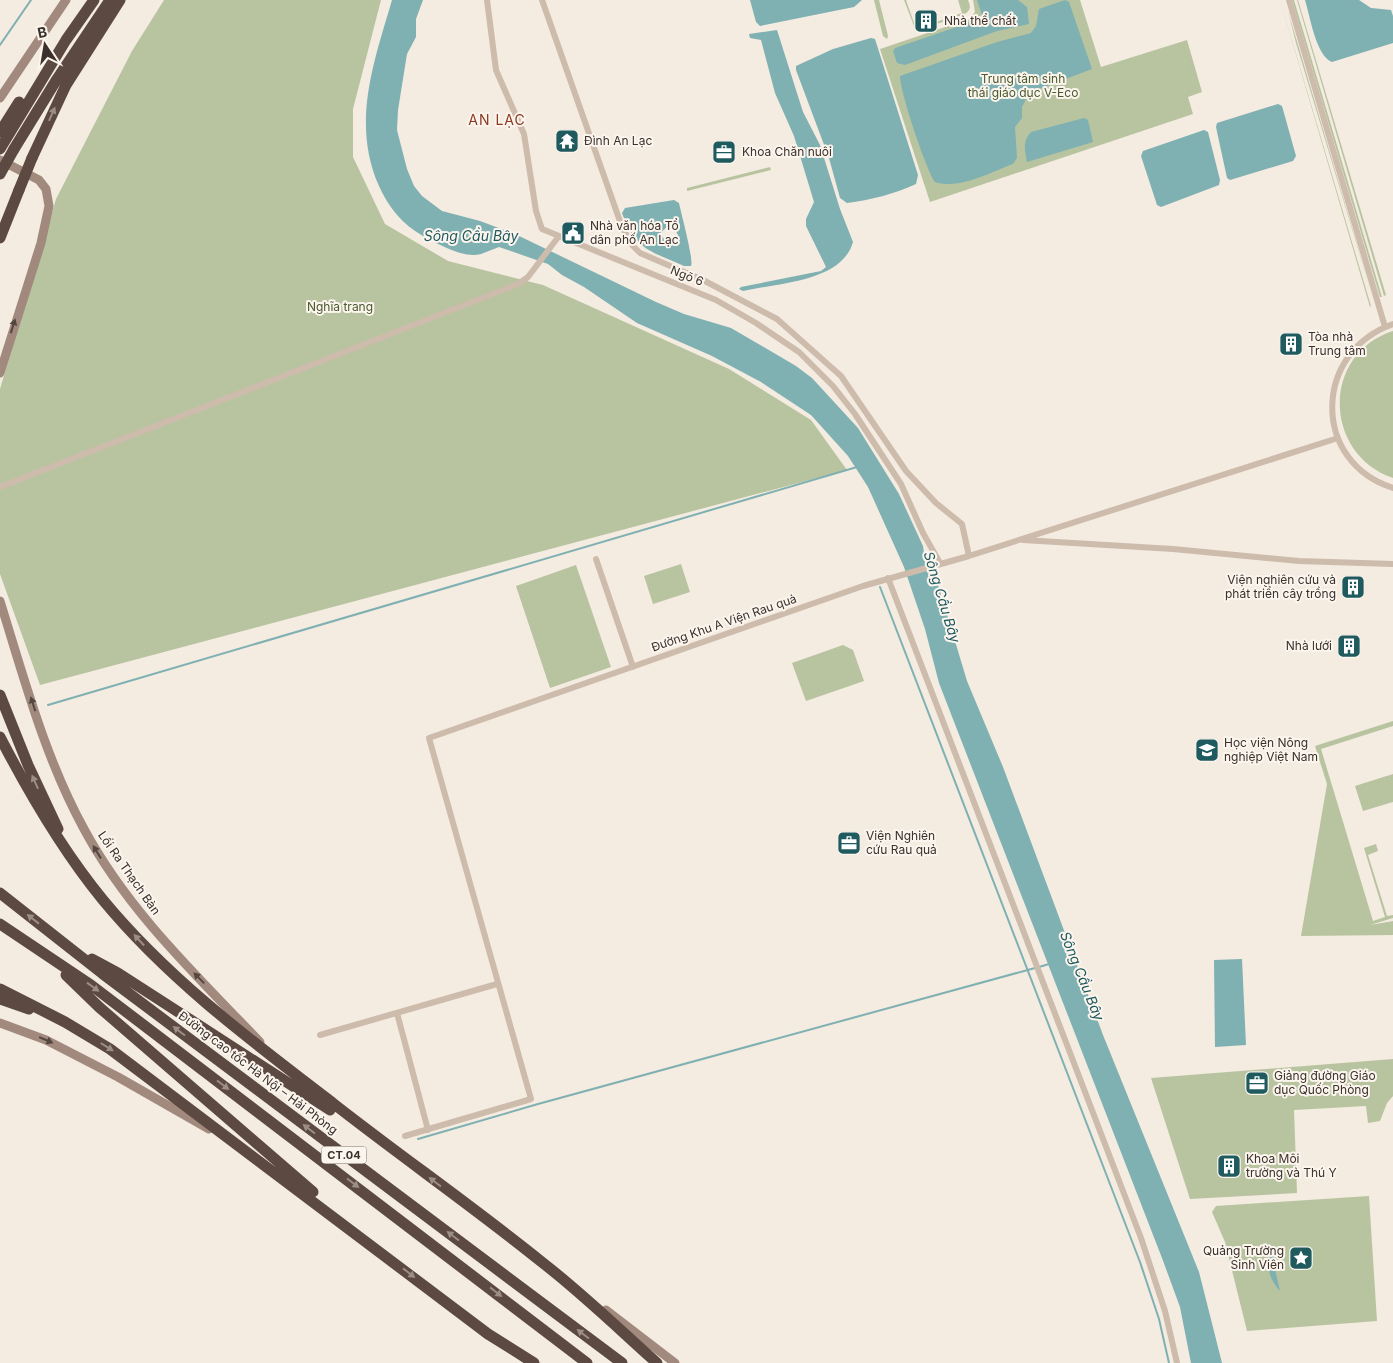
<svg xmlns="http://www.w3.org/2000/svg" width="1393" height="1363" viewBox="0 0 1393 1363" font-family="Inter,sans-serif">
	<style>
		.green { fill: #b8c4a0 }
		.water { fill: #7fb0b2; fill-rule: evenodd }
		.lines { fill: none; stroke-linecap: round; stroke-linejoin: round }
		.stream { stroke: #7fb0b2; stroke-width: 2 }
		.minor { stroke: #cdbbac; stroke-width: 6 }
		.secondary { stroke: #a18a7d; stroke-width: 9 }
		.motorway { stroke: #5c4a42; stroke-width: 11 }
		.motorway-bridge { stroke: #5c4a42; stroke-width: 11 }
		.oneway { fill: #9c8e87 }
		.oneway2 { fill: #544640 }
		.labels { text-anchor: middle; stroke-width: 4; stroke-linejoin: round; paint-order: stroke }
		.shield { fill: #fbf5ee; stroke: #756b66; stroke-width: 1 }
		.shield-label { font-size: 11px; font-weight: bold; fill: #3b302b }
		.poi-label { font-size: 12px; fill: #3b302b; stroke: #fbf5ee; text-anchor: start }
		.park-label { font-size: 12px; fill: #4a5a2e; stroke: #fbf5ee }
		.street-label { font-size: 12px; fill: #3b302b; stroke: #fbf5ee }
		.neighbourhood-label { font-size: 14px; letter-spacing: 1px; fill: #8c3b22; stroke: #fbf5ee }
		.water-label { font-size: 14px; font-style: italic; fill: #1f5a5e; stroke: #fbf5ee }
	</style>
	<rect width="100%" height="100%" fill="#f4ebe1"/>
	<path class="green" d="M164,0H381L353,109V157L385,224L448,261L543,285L729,369L811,420L847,470L40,685L0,574V389L56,199L132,51Z
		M874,0H879L888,36L887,39L883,36Z
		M904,0H906L916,29L962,13L958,0H968C971,7 971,11 963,15L916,31Z
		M973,0H1080L1101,67L1187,40L1202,92L1188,97L1193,114L930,202L880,49L969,19L975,12Z
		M1280,0L1371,306L1370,307Z
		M1292,0H1294L1382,297H1380Z
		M1297,0H1298L1386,295L1384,296Z
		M1288,11L1375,305L1296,43Z
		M770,167L771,170L687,191V188Z
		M1393,331V478C1323,454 1321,354 1393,331Z
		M681,564L690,592L653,604L644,576Z
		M576,565L611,667L550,688L516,586Z
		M843,645L853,650L864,681L806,701L792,663Z
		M1393,721V726L1321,749L1373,921L1385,917L1364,848L1376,844L1378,851L1368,855L1387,916L1393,915V918L1370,925L1393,921V935L1301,936L1327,784L1315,746Z
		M1393,774V802L1363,811L1355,786Z
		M1393,1059V1096L1387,1103L1380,1121L1368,1123L1366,1106L1294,1110L1297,1193L1190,1199L1151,1078Z
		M1369,1196L1377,1321L1247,1331L1225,1242L1212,1212L1216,1206Z"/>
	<path class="water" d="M392,0H423L416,19V37L407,54L398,110L397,130L407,169L414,186L422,196L442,211L480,221L515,234L656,302L684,314L731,328L796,366L812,378L858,428L899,494L923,546L926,569L936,578L967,681L1003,767L1103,1035L1199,1272L1222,1363H1191L1180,1307L1162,1258L939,683L925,629L904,567L868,487L848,456L811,415L761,382L712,356L637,323L584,287L562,275L548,264L499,247C493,249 487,252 481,254C464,259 438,244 423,236C402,224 389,208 379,186C351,123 374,62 392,0Z
		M750,0H862L854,7L760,26L756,22Z
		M977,0H1018L1027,7L1029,24L997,31L905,65L897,63L893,51L895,48L983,18Z
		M1065,0L1069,2L1092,69L1029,93L1022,107V118L1015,127L1017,158L1013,164C991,172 959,190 935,182C926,169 900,92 900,76L997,42L1031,33L1036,26L1039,9Z
		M1305,0H1359L1371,8L1391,10L1393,16V43L1332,62C1316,56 1310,16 1305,0Z
		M777,30L803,112L820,145L840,209L853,242C842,282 777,283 743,291L739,289L741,287L821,271L826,267L806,226V219L814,202L794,136L775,93L761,40L750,38L749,34Z
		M871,38L875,39L918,175L916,184C895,194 870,200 847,203L840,198L829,158L796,70V66L833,49Z
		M1278,104L1282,106L1296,156L1293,161L1230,180L1227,178L1216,127L1217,123Z
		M1084,118L1088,120L1093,142L1027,162C1025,150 1022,142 1031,132Z
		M1204,130L1208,132L1220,180L1219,185L1161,207L1157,205L1141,156L1143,151Z
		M674,200L679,203C681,213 694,260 691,266H684C651,251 635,250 622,213L625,208ZM668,226H673L678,235L676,243L668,245L660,233Z
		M1242,959L1246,1045L1215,1047L1214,960Z
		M1273,1247L1275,1269L1280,1291C1268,1278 1265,1264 1273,1247Z"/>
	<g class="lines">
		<path class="stream" d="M0,45L31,0
			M880,587L1140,1262L1159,1319L1169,1363
			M48,705L857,467
			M1039,967L1049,964
			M418,1139L538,1104L1035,968"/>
		<path class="minor" d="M487,0L496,70L524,134L536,211L542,229L716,300L756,323L799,352L833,386L855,414L901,484L923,533L940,563
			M542,0L622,227L632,245L640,253L703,280L777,319L841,376L906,471L936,503L962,524L969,556
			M1289,0L1385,327
			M1393,324C1313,352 1311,462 1393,488
			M0,487L518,284L528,277L559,236
			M1023,540L1173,549L1299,561L1393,564
			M596,559L633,667
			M888,578L1141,1238L1165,1311L1177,1363
			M397,1013L428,1130
			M320,1035L497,984
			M405,1136L531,1099L429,738L863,586L969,556L1338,438"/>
		<path class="secondary" d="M0,98L66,0
			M0,160L39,180L46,189L49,206L41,243L0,373
			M0,601C24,678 45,758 84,829C128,911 197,976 260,1042
			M0,1023L46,1040L118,1077L209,1129
			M606,1310L675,1363"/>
		<path class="motorway" d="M0,132L19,102
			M0,149L66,40L94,0
			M14,149L57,79L110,0
			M32,158L66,85L120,0
			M0,238L19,190
			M0,695L28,765L58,829
			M0,737C30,795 62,850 103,900C169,980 253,1042 334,1104C403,1158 475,1208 543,1263C583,1294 620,1330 657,1363
			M0,893L103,974L622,1363
			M0,924L91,985L587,1363
			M92,959L118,973L330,1110
			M66,975L99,1007L313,1192
			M0,989L65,1022L110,1049L488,1334L534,1363
			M0,999L29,1009"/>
		<path class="motorway-bridge" d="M0,174L14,149
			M19,190L32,158"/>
	</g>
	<defs><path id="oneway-solid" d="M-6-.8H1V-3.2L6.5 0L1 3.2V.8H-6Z" transform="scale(1.25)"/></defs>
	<g class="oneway">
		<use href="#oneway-solid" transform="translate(52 114) rotate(-66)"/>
		<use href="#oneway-solid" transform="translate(35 782) rotate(-114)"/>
		<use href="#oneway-solid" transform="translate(33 919) rotate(-142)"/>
		<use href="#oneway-solid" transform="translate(139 940) rotate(-133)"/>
		<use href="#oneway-solid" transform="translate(93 987) rotate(36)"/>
		<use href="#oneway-solid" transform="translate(179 1031) rotate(-143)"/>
		<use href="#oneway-solid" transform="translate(107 1047) rotate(32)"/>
		<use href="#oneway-solid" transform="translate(223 1085) rotate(37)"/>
		<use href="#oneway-solid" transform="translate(309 1129) rotate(-143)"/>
		<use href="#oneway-solid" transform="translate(435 1182) rotate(-143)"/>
		<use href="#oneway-solid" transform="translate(353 1183) rotate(37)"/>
		<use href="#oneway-solid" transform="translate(453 1236) rotate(-143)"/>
		<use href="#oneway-solid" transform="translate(409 1273) rotate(38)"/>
		<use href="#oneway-solid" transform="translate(496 1292) rotate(38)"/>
		<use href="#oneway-solid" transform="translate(583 1334) rotate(-143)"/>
	</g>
	<g class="oneway2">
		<use href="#oneway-solid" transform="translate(13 326) rotate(-73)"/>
		<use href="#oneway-solid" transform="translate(33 704) rotate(-108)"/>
		<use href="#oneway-solid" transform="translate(97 852) rotate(-122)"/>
		<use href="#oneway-solid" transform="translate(199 978) rotate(-134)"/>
		<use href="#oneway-solid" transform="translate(46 1040) rotate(23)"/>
	</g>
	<defs>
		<g id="building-square" transform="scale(1.25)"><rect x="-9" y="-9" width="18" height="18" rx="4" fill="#1f5a5e" stroke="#fbf5ee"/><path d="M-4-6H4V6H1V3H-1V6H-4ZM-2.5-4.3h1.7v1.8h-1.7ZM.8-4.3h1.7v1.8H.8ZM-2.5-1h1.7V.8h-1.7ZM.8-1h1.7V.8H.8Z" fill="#fff"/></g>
		<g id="temple-square" transform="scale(1.25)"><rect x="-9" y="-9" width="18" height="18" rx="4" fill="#1f5a5e" stroke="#fbf5ee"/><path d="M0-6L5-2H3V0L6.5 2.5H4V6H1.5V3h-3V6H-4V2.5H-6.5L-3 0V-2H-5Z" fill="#fff"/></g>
		<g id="office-square" transform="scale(1.25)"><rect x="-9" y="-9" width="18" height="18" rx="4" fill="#1f5a5e" stroke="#fbf5ee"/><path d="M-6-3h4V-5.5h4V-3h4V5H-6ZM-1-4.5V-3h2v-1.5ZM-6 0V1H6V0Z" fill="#fff"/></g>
		<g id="civic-square" transform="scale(1.25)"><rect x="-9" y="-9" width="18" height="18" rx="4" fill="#1f5a5e" stroke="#fbf5ee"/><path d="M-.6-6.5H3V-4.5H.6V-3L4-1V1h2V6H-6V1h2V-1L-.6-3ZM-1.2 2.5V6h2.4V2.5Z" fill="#fff"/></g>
		<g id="university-square" transform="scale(1.25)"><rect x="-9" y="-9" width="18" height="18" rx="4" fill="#1f5a5e" stroke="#fbf5ee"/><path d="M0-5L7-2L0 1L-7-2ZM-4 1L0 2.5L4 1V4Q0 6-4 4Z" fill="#fff"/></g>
		<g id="sight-square" transform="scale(1.25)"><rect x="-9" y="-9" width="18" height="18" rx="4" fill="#1f5a5e" stroke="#fbf5ee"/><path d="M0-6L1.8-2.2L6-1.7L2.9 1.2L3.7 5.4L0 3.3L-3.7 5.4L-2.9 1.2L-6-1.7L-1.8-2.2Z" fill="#fff"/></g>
	</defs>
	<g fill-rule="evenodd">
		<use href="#building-square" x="926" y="21"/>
		<use href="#temple-square" x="567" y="141"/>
		<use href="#office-square" x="724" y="152"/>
		<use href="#civic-square" x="573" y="233"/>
		<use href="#building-square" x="1291" y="344"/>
		<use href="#building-square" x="1353" y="587"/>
		<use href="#building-square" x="1349" y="646"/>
		<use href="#university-square" x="1207" y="750"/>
		<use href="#office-square" x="849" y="843"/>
		<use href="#office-square" x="1257" y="1083"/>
		<use href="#building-square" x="1229" y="1166"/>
		<use href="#sight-square" x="1301" y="1258"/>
	</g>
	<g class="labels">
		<rect class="shield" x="321.5" y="1146.5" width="45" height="17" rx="4"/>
		<g class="shield-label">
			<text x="344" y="1159">CT.04</text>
		</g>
		<g class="poi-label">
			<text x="944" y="25">Nhà thể chất</text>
			<text x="584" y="145">Đình An Lạc</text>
			<text x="742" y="156">Khoa Chăn nuôi</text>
			<text x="590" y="230">Nhà văn hóa Tổ<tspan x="590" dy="14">dân phố An Lạc</tspan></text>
			<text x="1308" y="341">Tòa nhà<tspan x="1308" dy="14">Trung tâm</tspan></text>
			<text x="1336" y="584" text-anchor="end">Viện nghiên cứu và<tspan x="1336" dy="14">phát triển cây trồng</tspan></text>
			<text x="1332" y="650" text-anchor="end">Nhà lưới</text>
			<text x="1224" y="747">Học viện Nông<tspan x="1224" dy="14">nghiệp Việt Nam</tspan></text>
			<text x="866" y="840">Viện Nghiên<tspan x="866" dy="14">cứu Rau quả</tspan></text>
			<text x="1274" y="1080">Giảng đường Giáo<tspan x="1274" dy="14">dục Quốc Phòng</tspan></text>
			<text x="1246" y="1163">Khoa Môi<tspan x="1246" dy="14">trường và Thú Y</tspan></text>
			<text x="1284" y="1255" text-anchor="end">Quảng Trường<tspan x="1284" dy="14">Sinh Viên</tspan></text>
		</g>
		<g class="park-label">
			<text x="1023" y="83">Trung tâm sinh<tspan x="1023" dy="14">thái giáo dục V-Eco</tspan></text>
			<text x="340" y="311">Nghĩa trang</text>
		</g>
		<g class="street-label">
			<text transform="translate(687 276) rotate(22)" y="4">Ngõ 6</text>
			<text transform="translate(724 623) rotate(-19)" y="4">Đường Khu A Viện Rau quả</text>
			<text transform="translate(129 873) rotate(55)" y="4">Lối Ra Thạch Bàn</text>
			<text transform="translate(258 1073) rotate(37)" y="4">Đường cao tốc Hà Nội – Hải Phòng</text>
		</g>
		<g class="neighbourhood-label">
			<text x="497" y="125">AN LẠC</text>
		</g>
		<g class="water-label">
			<text x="471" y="241">Sông Cầu Bây</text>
			<text transform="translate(942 597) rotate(73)" y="5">Sông Cầu Bây</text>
			<text transform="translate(1082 976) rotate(68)" y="5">Sông Cầu Bây</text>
		</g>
	</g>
	<g transform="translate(45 45) rotate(348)" stroke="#fbf5ee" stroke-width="4" paint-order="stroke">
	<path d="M0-4L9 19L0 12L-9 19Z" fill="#3b302b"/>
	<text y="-8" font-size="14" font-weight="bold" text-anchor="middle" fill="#3b302b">B</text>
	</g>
</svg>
